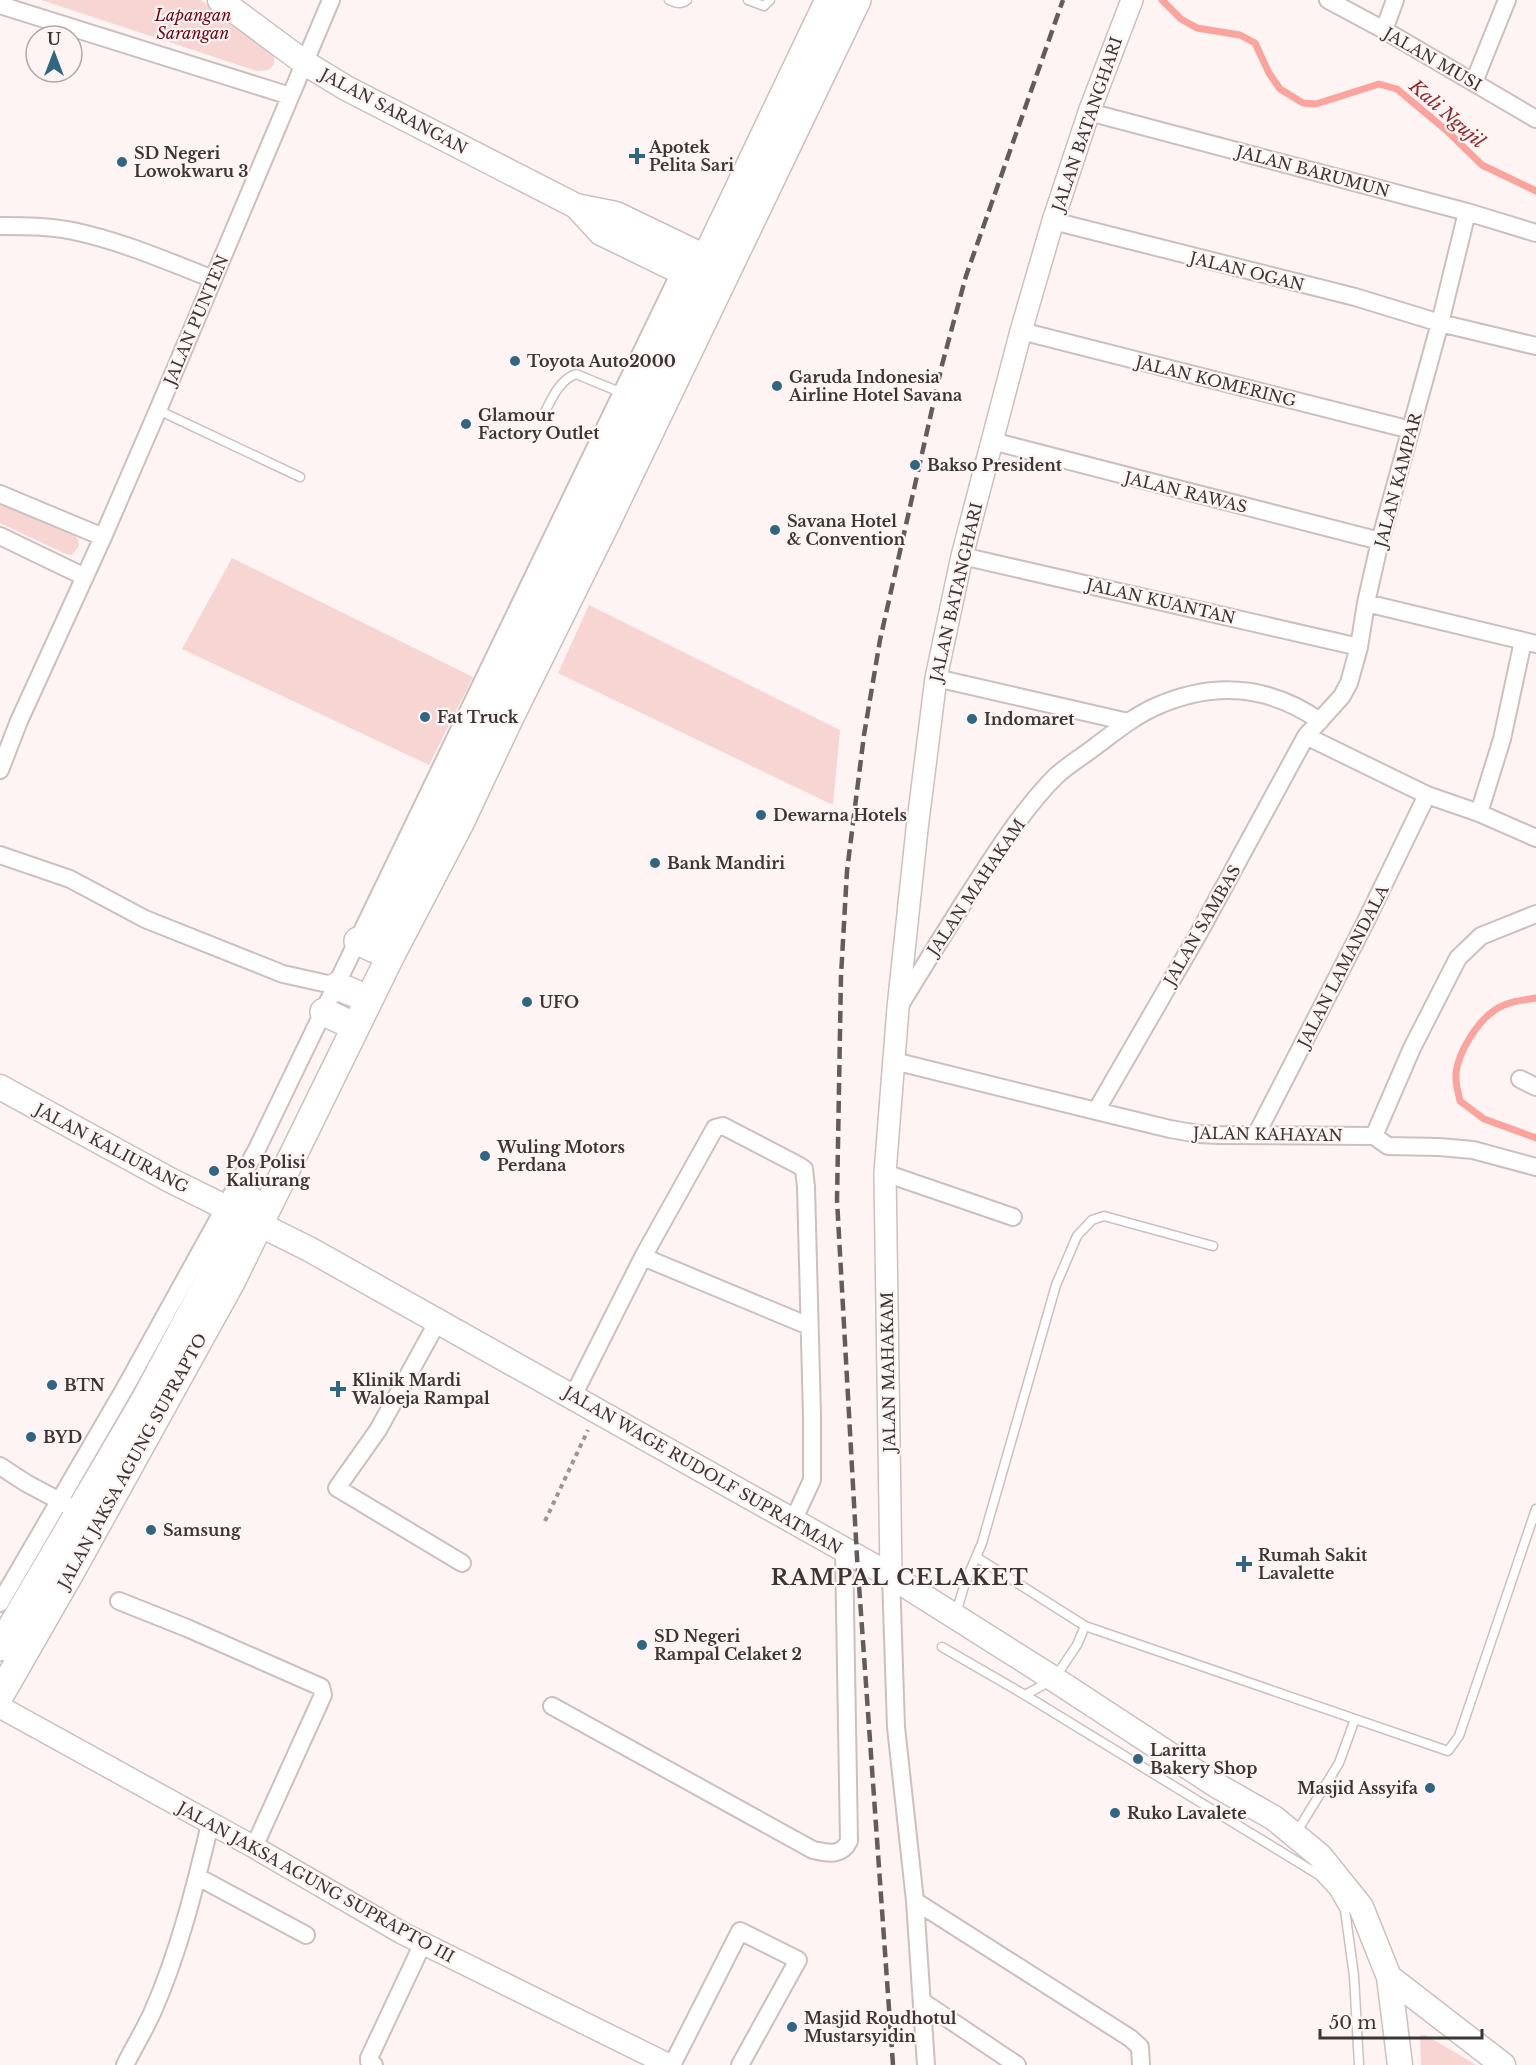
<svg xmlns="http://www.w3.org/2000/svg" width="1536" height="2065" viewBox="0 0 1536 2065" font-family="'Libre Baskerville',serif">
	<style>
		.green { fill: #f6d5d2 }
		.lines { fill: none; stroke-linecap: round; stroke-linejoin: round }
		.stream { stroke: #fba39d; stroke-width: 7 }
		.service-casing { stroke: #ccc0bf; stroke-width: 11 }
		.minor-casing { stroke: #ccc0bf; stroke-width: 20 }
		.tertiary-casing { stroke: #ccc0bf; stroke-width: 24 }
		.secondary-casing { stroke: #ccc0bf; stroke-width: 27 }
		.primary-casing { stroke: #ccc0bf; stroke-width: 30 }
		.path { stroke: #9c9594; stroke-width: 4; stroke-dasharray: 4.5 4.5; stroke-linecap: butt }
		.service { stroke: #fff; stroke-width: 8 }
		.minor { stroke: #fff; stroke-width: 16 }
		.tertiary { stroke: #fff; stroke-width: 21 }
		.secondary { stroke: #fff; stroke-width: 24 }
		.primary { stroke: #fff; stroke-width: 27 }
		.rail { stroke: #625d5c; stroke-width: 4.5; stroke-dasharray: 12 6; stroke-linecap: butt }
		.poi-dot { fill: #316682; stroke: #fef4f3; stroke-width: 2 }
		.labels { text-anchor: middle; stroke-width: 4.5; stroke-linejoin: round; paint-order: stroke }
		.park-label { font-size: 16px; font-style: italic; fill: #6e0210; stroke: #fef4f3 }
		.street-label { font-size: 16px; fill: #3a3635; stroke: #fef4f3 }
		.poi-label { font-size: 16px; font-weight: bold; fill: #3a3635; stroke: #fef4f3; text-anchor: start }
		.water-label { font-size: 18px; font-style: italic; fill: #8f2a2b; stroke: #fef4f3 }
		.district-label { font-size: 22px; font-weight: bold; letter-spacing: 1.5px; fill: #3a3635; stroke: #fef4f3 }
	</style>
	<rect width="100%" height="100%" fill="#fef4f3"/>
	<path class="green" d="M41,0H201L272,52L274,57V65L268,70L257,71Z
		M0,501L72,534L78,539L79,546L72,555L66,554L0,523Z
		M232,558L473,677L429,765L182,649Z
		M589,605L840,730L833,805L558,673Z
		M1420,2035H1426L1476,2065H1421Z"/>
	<g class="lines">
		<path class="stream" d="M1162,0L1181,19L1197,28L1240,35L1255,43L1269,73L1280,89L1303,103L1316,104L1379,84L1397,89L1446,130L1482,165L1536,191
			M1536,998C1523,1000 1506,1002 1495,1010C1478,1021 1458,1052 1456,1073C1455,1083 1458,1091 1460,1101L1484,1119L1536,1138"/>
		<g class="service-casing">
			<path id="service" d="M669,0C676,3 681,5 687,0
				M748,0L764,6L770,0
				M158,410L300,477
				M543,416C551,400 559,380 576,374L622,393
				M976,1557L1085,1626L1448,1751L1459,1736L1536,1509
				M956,1613L965,1583L982,1543L1056,1285L1077,1236L1092,1220L1104,1216L1213,1246
				M942,1647L1025,1695L1319,1875L1334,1891L1345,1910L1354,1976L1359,2065
				M1025,1695L1054,1679L1077,1645L1085,1626
				M1296,1833L1339,1763L1355,1719"/>
		</g>
		<g class="minor-casing">
			<path id="minor" d="M1328,0L1384,30L1536,119
				M0,5L290,96
				M1384,30L1395,0
				M1474,82L1507,0
				M1089,112L1467,212L1536,233
				M1053,221L1355,297L1440,323L1536,346
				M0,226C25,226 49,226 73,231C121,241 167,261 213,279
				M1021,331L1411,430
				M992,441L1380,541
				M0,494L103,537
				M0,536L85,577
				M962,556L1359,647
				M1366,603L1536,644
				M936,678L1128,722
				M1306,736L1427,795L1479,813L1536,838
				M0,770L19,721L103,537L158,410L331,0
				M1479,813L1502,739L1523,641
				M0,855L70,879L145,919L283,974L337,986
				M900,1005C927,961 954,917 982,874C1004,840 1028,804 1056,776C1068,765 1083,756 1096,746C1115,732 1134,716 1157,706C1215,681 1268,685 1320,721
				M894,1061L1096,1111L1170,1129L1199,1134L1219,1135L1374,1136L1388,1146L1439,1147L1473,1150L1536,1167
				M1520,1079L1536,1087
				M1096,1111L1200,931L1306,736L1342,696L1349,683L1359,647L1366,603L1380,541L1440,323L1467,212
				M1256,1135L1364,925L1427,795
				M1374,1136L1412,1048L1458,958L1481,936L1536,914
				M885,1173L1013,1217
				M643,1257L809,1326
				M438,1321L378,1430L337,1488L462,1563
				M573,1396L643,1257L715,1128L723,1126L798,1165L804,1169L806,1187L812,1415V1480L793,1521
				M0,1466L26,1483L69,1506
				M891,1576L896,1727L915,1901L926,2065
				M119,1601L187,1628L321,1687L323,1695L254,1847
				M0,1603L125,1388L257,1149L685,262
				M552,1706L813,1850C828,1853 841,1857 849,1841L844,1550
				M198,1877L306,1935
				M915,1901L1130,2038L1140,2047L1141,2065
				M923,2002L1017,2065
				M125,2065C134,2047 145,2029 153,2011C179,1952 195,1887 210,1824
				M374,2065L369,2061V2058L423,1943
				M672,2065L740,1931L798,1960L740,2065"/>
		</g>
		<g class="tertiary-casing">
			<path id="tertiary" d="M891,1576L885,1173L898,1008L917,829L936,678L962,556L1021,331L1053,221L1089,112L1132,0
				M0,1707L254,1847L402,1933L669,2065"/>
		</g>
		<g class="secondary-casing">
			<path id="secondary" d="M220,0L305,63L346,88L576,206L616,214L724,266
				M576,206L601,233L712,287
				M0,1087L170,1180L309,1249L891,1576L1054,1679L1216,1785L1274,1818L1320,1856L1361,1907L1389,1977L1400,2065
				M1389,1977L1503,2065"/>
		</g>
		<g class="primary-casing">
			<path id="primary" d="M381,938L829,0
				M358,941L375,949
				M337,986L354,993
				M324,1012L341,1020
				M0,1647L145,1400L251,1201
				M0,1695L70,1573L231,1282L391,955L460,823L510,717L607,521L857,0"/>
		</g>
		<path class="path" d="M545,1521L588,1430"/>
		<use href="#service" class="service"/>
		<use href="#minor" class="minor"/>
		<use href="#tertiary" class="tertiary"/>
		<use href="#secondary" class="secondary"/>
		<use href="#primary" class="primary"/>
		<path class="rail" d="M893,2065L857,1557L837,1200L841,976L847,871L864,735L880,640L942,365L966,276L1063,0"/>
	</g>
	<g class="poi-dot">
		<path d="M634 147h6v6h6v6h-6v6h-6v-6h-6v-6h6z"/>
		<circle cx="122" cy="162" r="6"/>
		<circle cx="515" cy="361" r="6"/>
		<circle cx="777" cy="386" r="6"/>
		<circle cx="466" cy="424" r="6"/>
		<circle cx="915" cy="465" r="6"/>
		<circle cx="775" cy="530" r="6"/>
		<circle cx="425" cy="717" r="6"/>
		<circle cx="972" cy="719" r="6"/>
		<circle cx="761" cy="815" r="6"/>
		<circle cx="655" cy="863" r="6"/>
		<circle cx="527" cy="1002" r="6"/>
		<circle cx="485" cy="1156" r="6"/>
		<circle cx="214" cy="1171" r="6"/>
		<circle cx="52" cy="1385" r="6"/>
		<path d="M335 1380h6v6h6v6h-6v6h-6v-6h-6v-6h6z"/>
		<circle cx="31" cy="1437" r="6"/>
		<circle cx="151" cy="1530" r="6"/>
		<path d="M1241 1555h6v6h6v6h-6v6h-6v-6h-6v-6h6z"/>
		<circle cx="642" cy="1645" r="6"/>
		<circle cx="1138" cy="1759" r="6"/>
		<circle cx="1430" cy="1788" r="6"/>
		<circle cx="1115" cy="1813" r="6"/>
		<circle cx="792" cy="2027" r="6"/>
	</g>
	<g class="labels">
		<g class="park-label">
			<text x="193" y="21">Lapangan<tspan x="193" dy="18">Sarangan</tspan></text>
		</g>
		<g class="street-label">
			<text transform="translate(1433 59) rotate(30)" y="6">JALAN MUSI</text>
			<text transform="translate(394 111) rotate(28)" y="6">JALAN SARANGAN</text>
			<text transform="translate(1087 124) rotate(-71)" y="6">JALAN BATANGHARI</text>
			<text transform="translate(1313 171) rotate(15)" y="6">JALAN BARUMUN</text>
			<text transform="translate(1247 271) rotate(14)" y="6">JALAN OGAN</text>
			<text transform="translate(196 320) rotate(-67)" y="6">JALAN PUNTEN</text>
			<text transform="translate(1216 381) rotate(14)" y="6">JALAN KOMERING</text>
			<text transform="translate(1398 480) rotate(-75)" y="6">JALAN KAMPAR</text>
			<text transform="translate(1186 492) rotate(14)" y="6">JALAN RAWAS</text>
			<text transform="translate(956 592) rotate(-77)" y="6">JALAN BATANGHARI</text>
			<text transform="translate(1161 601) rotate(13)" y="6">JALAN KUANTAN</text>
			<text transform="translate(976 887) rotate(-56)" y="6">JALAN MAHAKAM</text>
			<text transform="translate(1202 925) rotate(-60)" y="6">JALAN SAMBAS</text>
			<text transform="translate(1343 966) rotate(-63)" y="6">JALAN LAMANDALA</text>
			<text transform="translate(1268 1134) rotate(1)" y="6">JALAN KAHAYAN</text>
			<text transform="translate(112 1148) rotate(28)" y="6">JALAN KALIURANG</text>
			<text transform="translate(888 1372) rotate(-91)" y="6">JALAN MAHAKAM</text>
			<text transform="translate(132 1461) rotate(-61)" y="6">JALAN JAKSA AGUNG SUPRAPTO</text>
			<text transform="translate(703 1470) rotate(30)" y="6">JALAN WAGE RUDOLF SUPRATMAN</text>
			<text transform="translate(316 1882) rotate(29)" y="6">JALAN JAKSA AGUNG SUPRAPTO III</text>
		</g>
		<g class="poi-label">
			<text x="649" y="153">Apotek<tspan x="649" dy="18">Pelita Sari</tspan></text>
			<text x="134" y="159">SD Negeri<tspan x="134" dy="18">Lowokwaru 3</tspan></text>
			<text x="527" y="367">Toyota Auto2000</text>
			<text x="789" y="383">Garuda Indonesia<tspan x="789" dy="18">Airline Hotel Savana</tspan></text>
			<text x="478" y="421">Glamour<tspan x="478" dy="18">Factory Outlet</tspan></text>
			<text x="927" y="471">Bakso President</text>
			<text x="787" y="527">Savana Hotel<tspan x="787" dy="18">&amp; Convention</tspan></text>
			<text x="437" y="723">Fat Truck</text>
			<text x="984" y="725">Indomaret</text>
			<text x="773" y="821">Dewarna Hotels</text>
			<text x="667" y="869">Bank Mandiri</text>
			<text x="539" y="1008">UFO</text>
			<text x="497" y="1153">Wuling Motors<tspan x="497" dy="18">Perdana</tspan></text>
			<text x="226" y="1168">Pos Polisi<tspan x="226" dy="18">Kaliurang</tspan></text>
			<text x="352" y="1386">Klinik Mardi<tspan x="352" dy="18">Waloeja Rampal</tspan></text>
			<text x="64" y="1391">BTN</text>
			<text x="43" y="1443">BYD</text>
			<text x="163" y="1536">Samsung</text>
			<text x="1258" y="1561">Rumah Sakit<tspan x="1258" dy="18">Lavalette</tspan></text>
			<text x="654" y="1642">SD Negeri<tspan x="654" dy="18">Rampal Celaket 2</tspan></text>
			<text x="1150" y="1756">Laritta<tspan x="1150" dy="18">Bakery Shop</tspan></text>
			<text x="1418" y="1794" text-anchor="end">Masjid Assyifa</text>
			<text x="1127" y="1819">Ruko Lavalete</text>
			<text x="804" y="2024">Masjid Roudhotul<tspan x="804" dy="18">Mustarsyidin</tspan></text>
		</g>
		<g class="water-label">
			<text transform="translate(1447 114) rotate(41)" y="6">Kali Ngujil</text>
		</g>
		<g class="district-label">
			<text x="900" y="1585">RAMPAL CELAKET</text>
		</g>
	</g>
	<g transform="translate(54 54)"><circle r="28" fill="#fef4f3" stroke="#b0a8a7" stroke-width="1.5"/>
	<path d="M0-4.5L10 22L0 15L-10 22Z" fill="#316682"/>
	<text y="-9" font-size="16" font-weight="bold" text-anchor="middle" fill="#3a3635">U</text>
	</g>
	<path d="M1320 2029v9h162v-9" fill="none" stroke="#3a3635" stroke-width="3"/>
	<text x="1329" y="2029" font-size="18" fill="#3a3635" stroke="#fef4f3" stroke-width="4.5" paint-order="stroke">50 m</text>
</svg>
